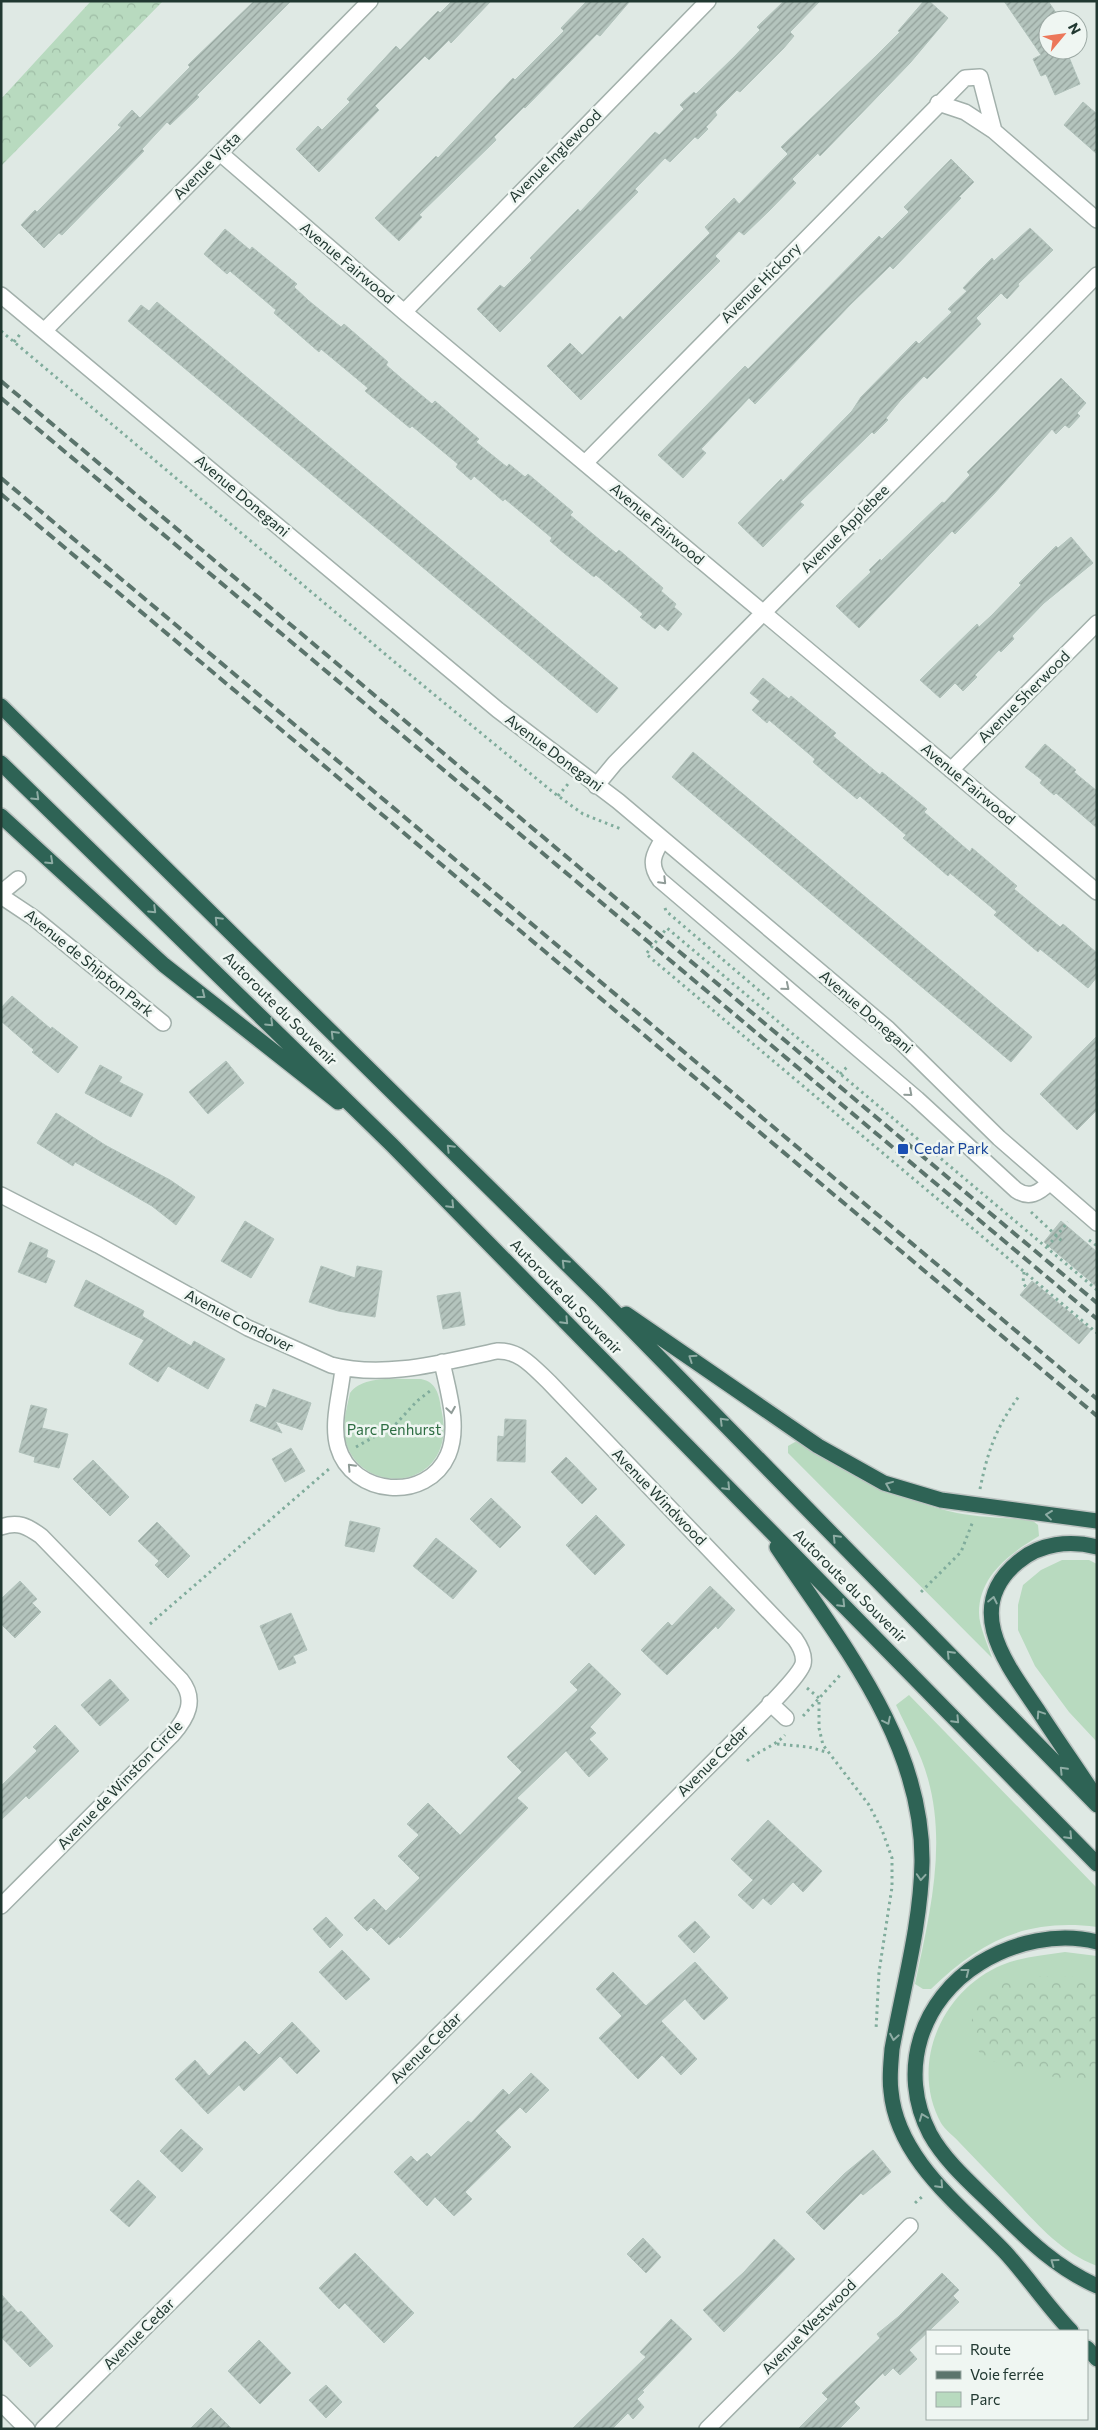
<svg xmlns="http://www.w3.org/2000/svg" width="1098" height="2430" viewBox="0 0 1098 2430" font-family="Commissioner,sans-serif">
	<style>
		.green { fill: #b8dabf }
		.forest { fill: url(#forest-crowns) }
		.building { fill: url(#building-hatch); stroke: #b1c2bb }
		.lines { fill: none; stroke-linecap: round; stroke-linejoin: round }
		.minor-casing { stroke: #a2b0ab; stroke-width: 18 }
		.highway-casing { stroke: #bcc3c1; stroke-width: 18 }
		.path { stroke: #80ac9c; stroke-width: 3; stroke-dasharray: 2.5 4; stroke-linecap: butt }
		.minor { stroke: #fff; stroke-width: 15 }
		.highway { stroke: #2e6355; stroke-width: 15 }
		.rail { stroke: #5b746c; stroke-width: 4; stroke-dasharray: 10 5; stroke-linecap: butt }
		.oneway { stroke: #8eaca4 }
		.oneway2 { stroke: #909c98 }
		.transit-dot { fill: #1a4fb4; stroke: #eff6f2; stroke-width: 2 }
		.labels { text-anchor: middle; stroke-width: 5; stroke-linejoin: round; paint-order: stroke }
		.street-label { font-size: 15px; fill: #213831; stroke: #eff6f2 }
		.transit-label { font-size: 15px; fill: #164399; stroke: #eff6f2; text-anchor: start }
		.park-label { font-size: 15px; fill: #2d6d42; stroke: #eff6f2 }
	</style>
	<defs>
		<pattern id="forest-crowns" width="20" height="18" patternUnits="userSpaceOnUse" patternTransform="scale(1.25)"><rect width="20" height="18" fill="#b8dabf"/><path d="M2 6a3 3 0 1 1 6 0M12 15a3 3 0 1 1 6 0" fill="none" stroke="#9ebca5"/></pattern>
		<pattern id="building-hatch" width="6" height="6" patternUnits="userSpaceOnUse" patternTransform="scale(1.25)"><rect width="6" height="6" fill="#b4c4bd"/><path d="M-1 1l2-2M0 6l6-6M5 7l2-2" fill="none" stroke="#92a09a"/></pattern>
	</defs>
	<rect width="100%" height="100%" fill="#dfe9e4"/>
	<path class="green" d="M421,1379C436,1382 439,1394 441,1408C443,1418 445,1428 443,1438C434,1493 357,1491 345,1439C342,1425 347,1407 350,1393C364,1374 400,1380 421,1379Z
		M795,1442L803,1443C853,1471 900,1501 957,1513C981,1518 1008,1517 1033,1521L1038,1525L1039,1536C1011,1553 979,1575 979,1613C979,1626 988,1645 992,1658L788,1453V1446Z
		M1062,1560H1089L1097,1564V1742L1069,1712L1035,1666L1018,1630V1605L1023,1585L1041,1570Z
		M909,1695L1097,1888V1927C1027,1918 980,1941 931,1989H923L915,1984C929,1917 947,1847 928,1779C921,1753 907,1729 896,1705Z
		M1065,1952L1097,1956V2266C1058,2251 1035,2221 1007,2192C991,2175 975,2159 959,2142C954,2136 945,2130 941,2123C909,2064 942,1990 1002,1965C1022,1957 1044,1955 1065,1952Z"/>
	<path class="forest" d="M91,1H163L1,166V99Z
		M1083,1977L1097,1982V2078L1070,2081L988,2060C953,2035 977,1988 1013,1979C1031,1975 1063,1977 1083,1977Z"/>
	<path class="building" d="M254,1H291L197,95L199,97L170,125L167,122L142,149L144,151L62,235L59,233L44,248L21,225L35,210L37,212L121,127L118,125L132,110L140,118L190,67L188,65Z
		M452,1H491L451,43L449,40L429,60L425,56L375,106L379,110L319,172L296,149L318,126L322,130L350,102L347,99L396,46L400,50L438,11L440,13Z
		M587,1H630L600,36L597,34L525,108L524,107L494,137L496,140L419,215L422,217L399,241L375,218L436,156L438,158L513,78L515,80L564,31L561,28Z
		M784,1H820L790,32L794,36L783,49L740,92L737,90L715,112L717,115L706,127L708,129L698,139L695,137L670,162L665,158L635,189L638,192L500,332L477,309L500,285L504,288L532,260L530,258L578,209L580,212L655,132L659,135L684,109L680,105L694,92L696,94L735,56L760,30L757,27Z
		M924,1H929L948,18L910,63L820,156L818,153L792,179L796,183L769,211L744,235L739,231L715,256L720,261L581,400L547,366L570,343L582,355L620,316L623,320L710,233L705,227L734,198L739,204L788,154L781,147L875,57L900,32L898,31Z
		M1004,1H1048L1061,20H1048V50H1066L1080,84L1055,95L1046,74L1041,76L1033,59L1041,55Z
		M1083,102L1097,114V154L1064,125Z
		M951,159L974,182L959,197L961,198L893,269L890,266L851,304L755,404L749,398L701,449L706,453L683,478L658,455L745,366L748,369L879,236L882,239L909,212L904,207Z
		M1030,228L1053,250L1018,284L1019,286L1007,299L1001,293L976,318L981,324L927,379L924,376L900,401L886,418L888,420L874,434L872,432L800,502L804,505L763,547L738,523L781,479L783,482L812,452L852,411L861,397L916,341L919,344L952,312L948,309L967,291L963,288L980,270L992,258L994,261Z
		M225,229L250,250L252,247L297,284L294,287L309,301L341,327L344,324L388,362L386,365L401,378L432,404L435,401L479,439L476,442L507,467L509,464L525,477L528,474L573,512L570,515L600,540L616,553L619,550L663,588L661,591L676,604L674,607L682,614L668,631L660,624L655,629L640,617L643,614L596,575L594,577L564,553L550,541L552,538L505,499L503,501L474,476L471,480L456,467L458,464L412,426L410,428L365,391L368,388L321,349L319,352L274,313L276,310L230,271L227,274L204,254Z
		M157,302L618,688L597,713L128,321L141,305L149,311Z
		M1061,378L1086,403L1077,413L1080,416L1069,428L1065,425L1056,434L1052,429L993,495L955,534L952,531L859,628L836,606L871,572L869,570L880,559L881,561L942,502L944,503L970,475L967,472Z
		M1071,537L1093,563L1044,603L1012,636L1014,639L1001,652L999,650L975,675L977,677L963,691L955,683L940,698L920,680L977,624L979,627L991,616L1021,585L1019,583L1056,546L1058,548Z
		M763,678L789,699L791,696L836,733L833,736L880,775L882,772L927,809L924,812L970,852L972,848L1017,886L1014,889L1060,927L1063,924L1097,953V977L1088,988L1040,949L1038,952L994,915L997,912L950,873L948,876L933,863L903,838L906,835L860,796L857,799L828,775L813,762L815,759L769,720L767,723L752,710L760,701L750,693Z
		M1045,744L1076,770L1074,772L1097,791V828L1056,793L1054,795L1040,783L1042,780L1025,767Z
		M693,752L1032,1037L1011,1062L672,777Z
		M12,996L51,1029L52,1027L78,1047L58,1073L32,1052L34,1050L1,1021V1008Z
		M1097,1036V1110L1077,1130L1040,1094Z
		M226,1061L244,1083L208,1114L189,1092Z
		M100,1065L122,1077L119,1082L143,1094L131,1117L85,1093Z
		M56,1113L105,1145L170,1180L195,1197L176,1225L152,1206L75,1162L73,1166L37,1143Z
		M245,1221L274,1239L251,1278L221,1261Z
		M1061,1221L1097,1252V1287L1044,1242Z
		M30,1242L48,1250L46,1257L55,1261L46,1283L18,1272Z
		M321,1266L355,1278L357,1266L382,1271L375,1317L338,1311L309,1302Z
		M86,1280L144,1311L142,1316L191,1346L194,1341L225,1359L208,1389L168,1366L158,1382L129,1364L144,1340L74,1306Z
		M1032,1281L1091,1330L1079,1344L1020,1295Z
		M460,1292L465,1325L443,1329L437,1296Z
		M273,1389L311,1403L302,1430L275,1421L282,1433L250,1421L256,1404L266,1408Z
		M31,1405L47,1409L42,1428L68,1434L59,1468L34,1462L35,1457L19,1452Z
		M505,1419L526,1420L525,1462L497,1461L498,1436L504,1437Z
		M291,1448L305,1471L285,1482L272,1459Z
		M566,1457L597,1489L582,1504L551,1472Z
		M93,1460L129,1497L110,1516L73,1479Z
		M491,1498L521,1527L500,1548L470,1519Z
		M596,1515L625,1545L595,1575L566,1545Z
		M350,1521L380,1528L374,1552L345,1546Z
		M157,1522L190,1556L168,1578L155,1565L159,1561L138,1541Z
		M436,1538L477,1571L453,1599L413,1566Z
		M20,1581L37,1599L32,1603L41,1612L15,1638L1,1624V1599Z
		M710,1586L735,1610L718,1629L716,1626L667,1675L641,1650L668,1622L672,1626Z
		M291,1613L307,1650L293,1656L296,1663L279,1670L260,1626Z
		M589,1663L621,1694L590,1727L596,1733L589,1739L608,1759L589,1777L566,1751L517,1798L528,1808L400,1938L399,1936L389,1945L371,1927L367,1931L354,1918L374,1899L386,1911L420,1878L398,1856L419,1835L407,1824L428,1803L460,1835L522,1772L507,1757L578,1690L570,1682Z
		M110,1679L129,1700L100,1726L81,1705Z
		M55,1725L79,1751L29,1799L26,1796L1,1820V1786L37,1751L33,1747Z
		M768,1820L822,1871L803,1892L793,1882L771,1905L763,1898L753,1909L738,1895L753,1880L731,1859Z
		M326,1917L343,1935L330,1948L313,1929Z
		M695,1921L710,1937L694,1953L678,1936Z
		M342,1950L370,1979L346,2000L319,1972Z
		M695,1962L728,1998L704,2020L685,1999L661,2021L697,2059L681,2075L662,2055L638,2079L599,2038L622,2016L596,1989L613,1972L646,2006Z
		M292,2022L320,2051L297,2074L280,2056L244,2091L239,2085L208,2114L175,2079L195,2060L209,2076L245,2041L259,2055Z
		M531,2073L549,2090L526,2113L520,2107L495,2131L511,2147L465,2192L472,2199L454,2216L435,2197L427,2206L394,2172L411,2156L417,2162L427,2153L431,2157L468,2121L471,2123L503,2089L509,2095Z
		M181,2129L203,2149L182,2172L160,2151Z
		M873,2150L891,2172L863,2195L861,2193L824,2230L806,2212L844,2174Z
		M138,2180L156,2197L129,2227L110,2210Z
		M643,2238L661,2257L646,2273L627,2254Z
		M774,2239L795,2259L724,2332L703,2310L744,2272Z
		M355,2253L414,2313L384,2343L345,2303L339,2309L319,2288Z
		M942,2273L959,2290L953,2296L959,2302L909,2350L917,2359L900,2375L893,2368L885,2376L883,2373L854,2402L860,2408L839,2429H798L828,2399L822,2393L880,2338L877,2334L898,2317Z
		M1,2294L18,2313L21,2311L53,2346L30,2367L1,2337Z
		M671,2319L692,2339L642,2391L644,2392L637,2399L644,2407L633,2419L628,2413L612,2429H572L646,2357L640,2352Z
		M259,2340L291,2373L260,2404L228,2371Z
		M326,2385L342,2402L326,2418L309,2400Z
		M211,2408L232,2429H190Z"/>
	<g class="lines">
		<g class="minor-casing">
			<path id="minor" d="M938,103L965,112L994,131
				M220,153L404,312L1097,892
				M1,295L498,710L618,801L888,1029L999,1138L1097,1223
				M404,312L708,1
				M44,331L370,1
				M585,463L965,78L980,77L994,131L1097,220
				M951,770L1097,623
				M596,786L615,763L1097,275
				M663,839C654,853 648,864 660,880L917,1099L1016,1190C1029,1199 1039,1193 1049,1183
				M1,893L18,879
				M1,896L34,918L163,1023
				M1,1195L98,1245L248,1328L331,1365C385,1379 444,1362 497,1351C520,1350 534,1368 549,1382L795,1639C800,1646 805,1655 803,1664C798,1680 745,1729 730,1745L43,2429
				M343,1368C341,1393 331,1422 338,1447C352,1496 427,1503 448,1455C460,1427 448,1391 442,1362
				M1,1527C18,1521 27,1526 41,1536L181,1680C197,1700 187,1718 172,1735L1,1906
				M770,1703L786,1718
				M1,2403L27,2429
				M707,2429L910,2226"/>
		</g>
		<g class="highway-casing">
			<path id="highway" d="M1,706L600,1297L1097,1805
				M1,763L392,1145L1097,1864
				M1,816L164,965L338,1102
				M626,1314L818,1446L884,1483L941,1500L1097,1521
				M777,1547C841,1643 923,1741 922,1862C921,1924 903,1988 892,2049C891,2063 889,2077 891,2091C897,2159 961,2206 1005,2252C1028,2277 1047,2306 1071,2331
				M1092,1791C1074,1764 1056,1738 1039,1712C1008,1666 961,1609 1018,1562C1040,1543 1070,1540 1097,1547
				M1097,1942C1058,1932 1014,1942 980,1963C921,1999 897,2071 930,2134C946,2163 975,2187 998,2210C1029,2241 1057,2268 1097,2286
				M1087,2348L1097,2359"/>
		</g>
		<path class="path" d="M1,331L397,664L554,793L583,814L621,829
			M14,342L21,333
			M558,796L568,784
			M665,908L666,911L769,999
			M840,1074L849,1065
			M1031,1212L1062,1241
			M1089,1240L1097,1246
			M1047,1247L1068,1222
			M1024,1272L1023,1283L1026,1287
			M1097,1290L667,928L646,954L1097,1333
			M356,1447L395,1425L417,1401L430,1391
			M980,1489C988,1450 996,1427 1020,1395
			M921,1592L961,1552L973,1521
			M150,1624L329,1469
			M807,1688L819,1698V1728L823,1745L869,1805L882,1830L892,1858V1887L879,1972L876,2030
			M803,1716L842,1673
			M777,1744L809,1747L826,1752
			M747,1761C759,1750 774,1747 785,1735
			M915,2203L924,2195"/>
		<use href="#minor" class="minor"/>
		<use href="#highway" class="highway"/>
		<path class="rail" d="M1,381L1097,1303
			M1,398L1097,1319
			M1,478L1097,1399
			M1,494L1097,1416"/>
	</g>
	<defs><path id="oneway-chevron" d="M-2-3.5L2.5 0L-2 3.5" fill="none" stroke-width="1.6" stroke-linecap="round" stroke-linejoin="round" transform="scale(1.25)"/></defs>
	<g class="oneway">
		<use href="#oneway-chevron" transform="translate(36 797) rotate(44)"/>
		<use href="#oneway-chevron" transform="translate(50 861) rotate(43)"/>
		<use href="#oneway-chevron" transform="translate(153 910) rotate(44)"/>
		<use href="#oneway-chevron" transform="translate(218 920) rotate(-135)"/>
		<use href="#oneway-chevron" transform="translate(202 995) rotate(38)"/>
		<use href="#oneway-chevron" transform="translate(270 1023) rotate(44)"/>
		<use href="#oneway-chevron" transform="translate(334 1034) rotate(-135)"/>
		<use href="#oneway-chevron" transform="translate(450 1148) rotate(-135)"/>
		<use href="#oneway-chevron" transform="translate(451 1205) rotate(46)"/>
		<use href="#oneway-chevron" transform="translate(565 1263) rotate(-135)"/>
		<use href="#oneway-chevron" transform="translate(565 1321) rotate(46)"/>
		<use href="#oneway-chevron" transform="translate(692 1358) rotate(-146)"/>
		<use href="#oneway-chevron" transform="translate(723 1421) rotate(-135)"/>
		<use href="#oneway-chevron" transform="translate(889 1485) rotate(-158)"/>
		<use href="#oneway-chevron" transform="translate(727 1487) rotate(46)"/>
		<use href="#oneway-chevron" transform="translate(1049 1515) rotate(-173)"/>
		<use href="#oneway-chevron" transform="translate(836 1538) rotate(-134)"/>
		<use href="#oneway-chevron" transform="translate(993 1600) rotate(-78)"/>
		<use href="#oneway-chevron" transform="translate(842 1604) rotate(45)"/>
		<use href="#oneway-chevron" transform="translate(950 1654) rotate(-134)"/>
		<use href="#oneway-chevron" transform="translate(1040 1714) rotate(-124)"/>
		<use href="#oneway-chevron" transform="translate(956 1720) rotate(46)"/>
		<use href="#oneway-chevron" transform="translate(887 1721) rotate(64)"/>
		<use href="#oneway-chevron" transform="translate(1063 1770) rotate(-134)"/>
		<use href="#oneway-chevron" transform="translate(1069 1836) rotate(46)"/>
		<use href="#oneway-chevron" transform="translate(921 1877) rotate(94)"/>
		<use href="#oneway-chevron" transform="translate(966 1972) rotate(-38)"/>
		<use href="#oneway-chevron" transform="translate(894 2037) rotate(100)"/>
		<use href="#oneway-chevron" transform="translate(923 2117) rotate(-111)"/>
		<use href="#oneway-chevron" transform="translate(940 2185) rotate(47)"/>
		<use href="#oneway-chevron" transform="translate(1054 2262) rotate(-144)"/>
	</g>
	<g class="oneway2">
		<use href="#oneway-chevron" transform="translate(663 881) rotate(45)"/>
		<use href="#oneway-chevron" transform="translate(786 987) rotate(40)"/>
		<use href="#oneway-chevron" transform="translate(909 1093) rotate(41)"/>
		<use href="#oneway-chevron" transform="translate(451 1410) rotate(81)"/>
		<use href="#oneway-chevron" transform="translate(351 1467) rotate(-133)"/>
	</g>
	<rect class="transit-dot" x="897" y="1143" width="12" height="12" rx="2.5"/>
	<g class="labels">
		<g class="street-label">
			<text transform="translate(555 156) rotate(-45)" y="5">Avenue Inglewood</text>
			<text transform="translate(207 166) rotate(-45)" y="5">Avenue Vista</text>
			<text transform="translate(347 263) rotate(40)" y="5">Avenue Fairwood</text>
			<text transform="translate(761 283) rotate(-45)" y="5">Avenue Hickory</text>
			<text transform="translate(242 496) rotate(40)" y="5">Avenue Donegani</text>
			<text transform="translate(657 524) rotate(40)" y="5">Avenue Fairwood</text>
			<text transform="translate(845 529) rotate(-45)" y="5">Avenue Applebee</text>
			<text transform="translate(1024 697) rotate(-45)" y="5">Avenue Sherwood</text>
			<text transform="translate(554 753) rotate(37)" y="5">Avenue Donegani</text>
			<text transform="translate(968 784) rotate(40)" y="5">Avenue Fairwood</text>
			<text transform="translate(89 963) rotate(39)" y="5">Avenue de Shipton Park</text>
			<text transform="translate(280 1009) rotate(45)" y="5">Autoroute du Souvenir</text>
			<text transform="translate(866 1012) rotate(41)" y="5">Avenue Donegani</text>
			<text transform="translate(566 1297) rotate(46)" y="5">Autoroute du Souvenir</text>
			<text transform="translate(239 1321) rotate(27)" y="5">Avenue Condover</text>
			<text transform="translate(659 1497) rotate(46)" y="5">Avenue Windwood</text>
			<text transform="translate(850 1586) rotate(45)" y="5">Autoroute du Souvenir</text>
			<text transform="translate(713 1761) rotate(-45)" y="5">Avenue Cedar</text>
			<text transform="translate(120 1785) rotate(-46)" y="5">Avenue de Winston Circle</text>
			<text transform="translate(426 2048) rotate(-45)" y="5">Avenue Cedar</text>
			<text transform="translate(809 2327) rotate(-45)" y="5">Avenue Westwood</text>
			<text transform="translate(139 2334) rotate(-45)" y="5">Avenue Cedar</text>
		</g>
		<g class="transit-label">
			<text x="914" y="1154">Cedar Park</text>
		</g>
		<g class="park-label">
			<text x="394" y="1435">Parc Penhurst</text>
		</g>
	</g>
	<rect width="1098" height="2430" fill="none" stroke="#213831" stroke-width="5"/>
	<rect x="926" y="2330" width="162" height="90" fill="#eff6f2" stroke="#9daaa5"/>
	<rect x="936" y="2346" width="25" height="8" fill="#ffffff" stroke="#9daaa5"/>
	<text x="970" y="2355" font-size="15" fill="#213831">Route</text>
	<rect x="936" y="2371" width="25" height="8" fill="#5b746c" stroke="#9daaa5"/>
	<text x="970" y="2380" font-size="15" fill="#213831">Voie ferrée</text>
	<rect x="936" y="2392" width="25" height="15" fill="#b8dabf" stroke="#9daaa5"/>
	<text x="970" y="2405" font-size="15" fill="#213831">Parc</text>
	<g transform="translate(1063 35) rotate(61)"><circle r="24" fill="#eff6f2" stroke="#9daaa5"/>
	<path d="M0-4L9 19L0 12L-9 19Z" fill="#ec775a"/>
	<text y="-8" font-size="14" font-weight="bold" text-anchor="middle" fill="#213831">N</text>
	</g>
</svg>
